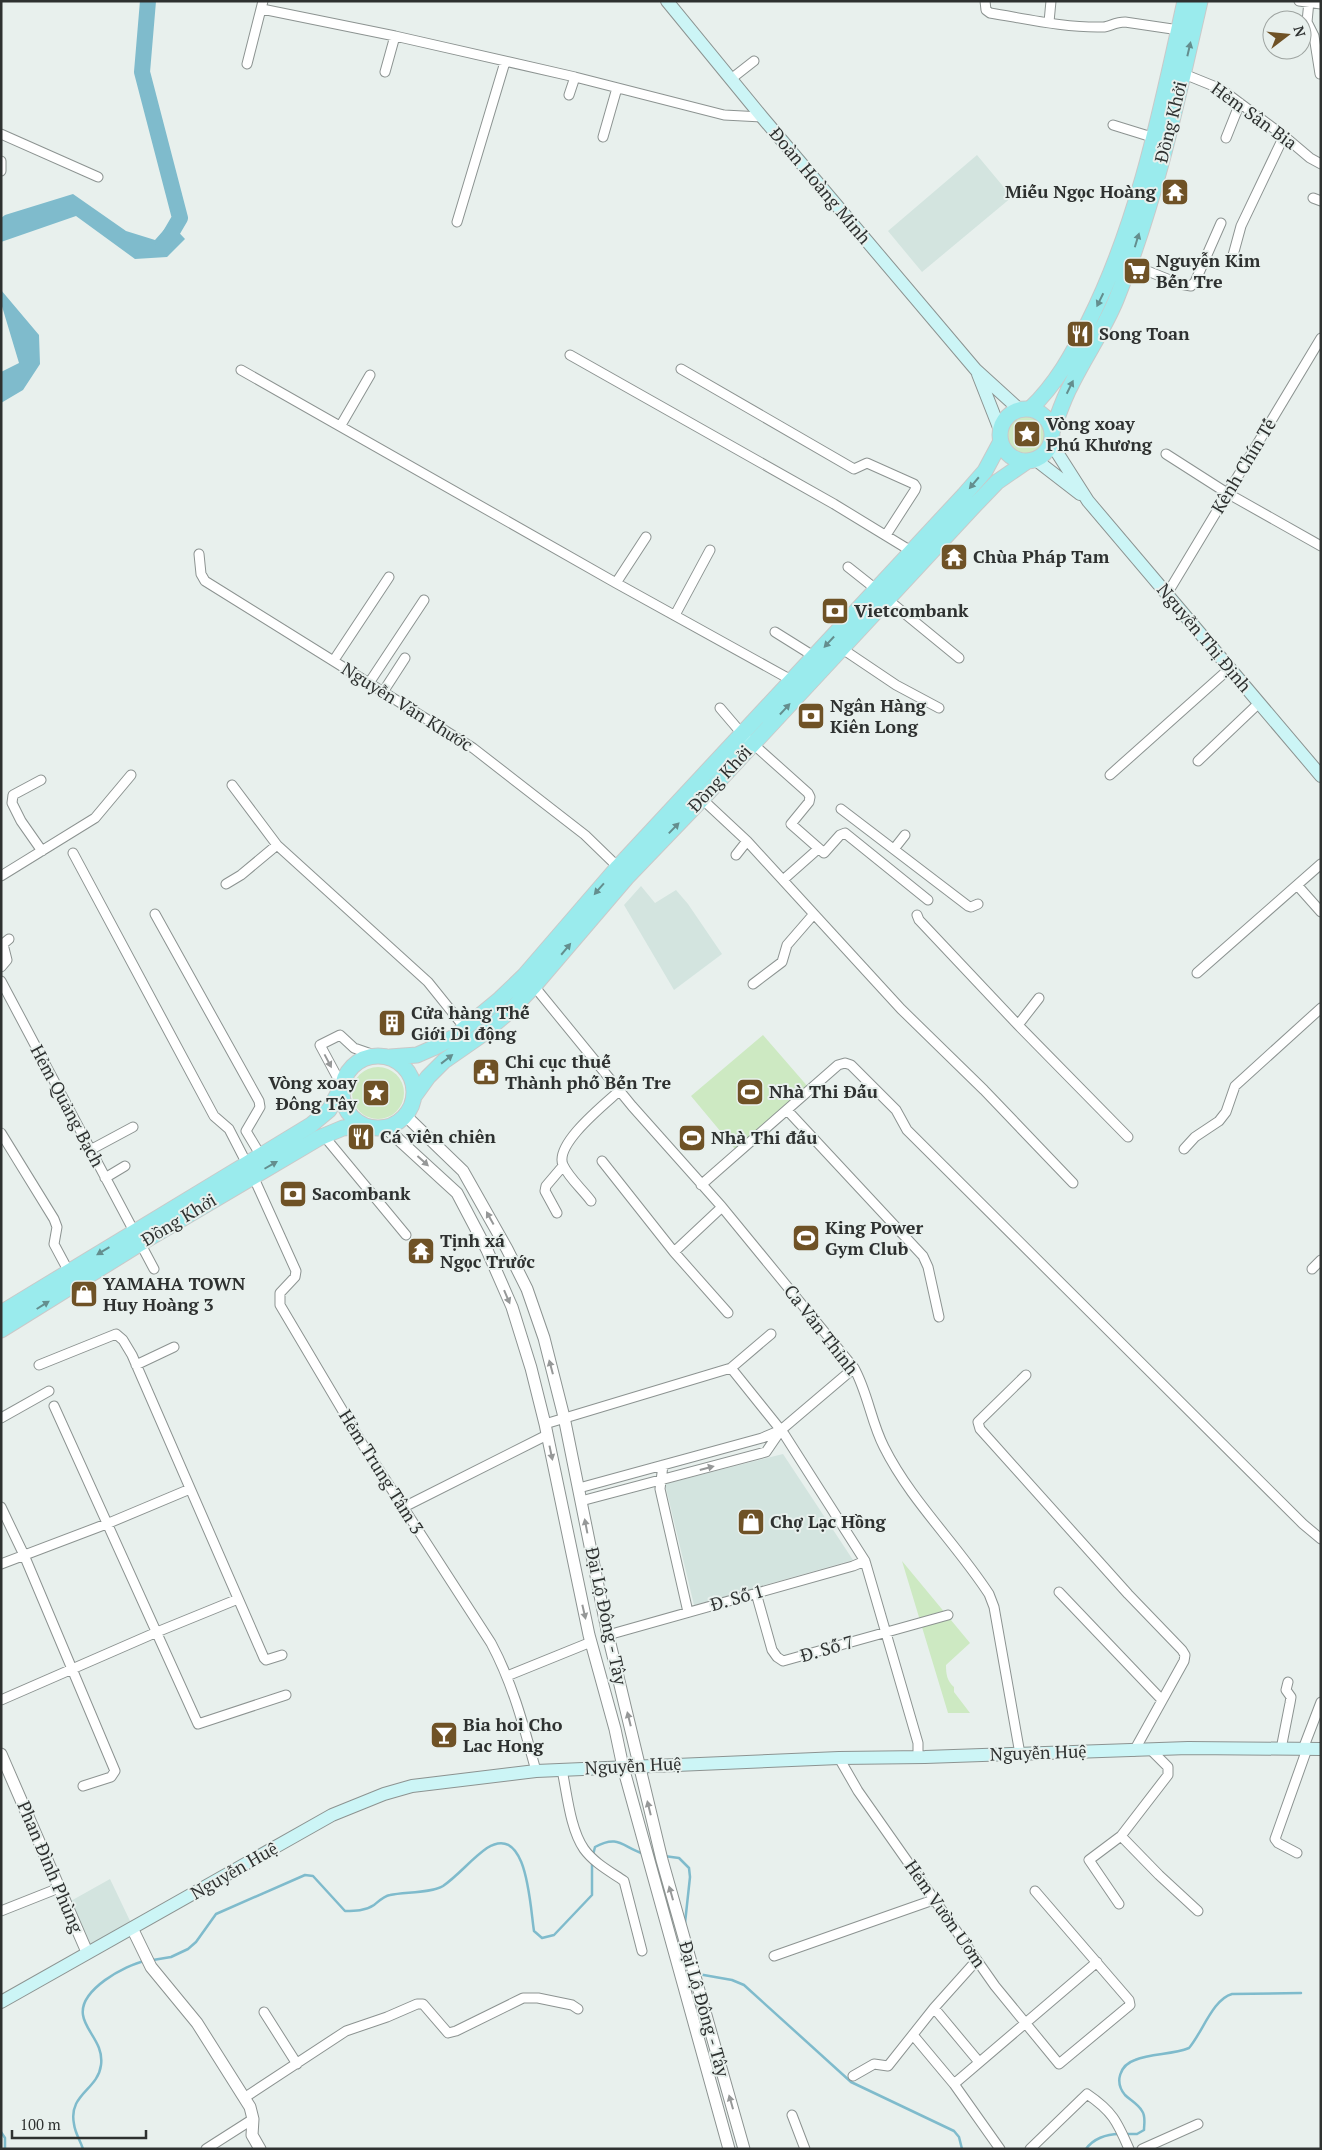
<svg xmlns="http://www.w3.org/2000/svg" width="1322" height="2150" viewBox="0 0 1322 2150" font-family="'PT Serif',serif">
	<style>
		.built { fill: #d3e4df }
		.green { fill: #cde9c2 }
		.water { fill: #7fbbcc }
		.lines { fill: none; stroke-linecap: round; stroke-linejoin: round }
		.stream { stroke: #7fbbcc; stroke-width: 2.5 }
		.river { stroke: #7fbbcc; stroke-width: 16 }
		.minor-casing { stroke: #8c9391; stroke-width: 11 }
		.tertiary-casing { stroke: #8c9391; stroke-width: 13 }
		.secondary-casing { stroke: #8c9391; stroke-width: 14 }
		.primary-casing { stroke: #c9c9c9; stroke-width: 17 }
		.minor { stroke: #fff; stroke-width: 9 }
		.tertiary { stroke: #fff; stroke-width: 11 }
		.secondary { stroke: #ccf5f6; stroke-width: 12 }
		.primary { stroke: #9aebed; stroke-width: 15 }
		.oneway { fill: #648e8e }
		.oneway2 { fill: #969898 }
		.labels { text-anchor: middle; stroke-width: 4; stroke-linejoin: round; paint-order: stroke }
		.street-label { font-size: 18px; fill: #2e3130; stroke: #e8f0ed }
		.poi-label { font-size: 18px; font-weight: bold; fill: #2e3130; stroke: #e8f0ed; text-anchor: start }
	</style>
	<rect width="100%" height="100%" fill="#e8f0ed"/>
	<path class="built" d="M977,155L1012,197L922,272L888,231Z
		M641,886L655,903L676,890L688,904L722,954L674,990L624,905Z
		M783,1454L853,1560L694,1605L665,1484Z
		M110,1879L131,1923L89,1947L69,1902Z"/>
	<path class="green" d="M1005 435a20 20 0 1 1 40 0a20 20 0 1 1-40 0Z
		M763,1035L809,1088L736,1150L691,1096Z
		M352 1093a26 26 0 1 1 52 0a26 26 0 1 1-52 0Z
		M902,1561L970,1643L946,1665C946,1674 947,1681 954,1687V1692L970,1713H948Z"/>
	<path class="water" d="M73,194L126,231L155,240L170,223L185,239L167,257L135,259L76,216L1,242V218L5,215Z
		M1,290L39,335L40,364L23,390L1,403V372L19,363L1,303Z"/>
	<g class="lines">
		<path class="stream" d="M593,1855L595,1847C619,1834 622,1847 644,1854
			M664,1856L679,1858L689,1868L690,1877L685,1923
			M153,1960L171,1957L188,1949L196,1942L216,1914L305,1875L313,1876L345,1911C355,1911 365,1911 374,1905C379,1901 384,1896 390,1895C404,1892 432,1893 443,1886C459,1875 471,1859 487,1848C528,1822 530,1908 534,1931L542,1938L554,1935L592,1895V1861
			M698,1974L732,1980L744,1985L851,2082L954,2131L959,2137L962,2149
			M1,2132L5,2138V2149
			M1124,2134H1137L1144,2130C1144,2124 1146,2116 1142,2111C1138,2104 1130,2100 1125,2095C1114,2082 1120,2065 1135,2060C1152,2053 1172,2055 1189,2048C1202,2033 1213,1999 1232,1994L1301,1993
			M83,2149C80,2140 75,2133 74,2124C68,2094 98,2090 101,2065C104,2043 85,2031 83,2015C79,1990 125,1965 145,1961
			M1086,2149C1093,2139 1106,2134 1119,2134"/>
		<path class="river" d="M148,1L142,72L180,218L163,247"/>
		<g class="minor-casing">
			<path id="minor" d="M985,1L986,10L990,13C1027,19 1066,28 1103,27C1109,27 1115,22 1125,22L1179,30
				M1299,1L1321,4
				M262,9L395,36L575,77L724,115L762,117
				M1049,22L1051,1
				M1307,22L1314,36L1320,74
				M1302,25L1307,22L1309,1
				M247,64L263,1
				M385,72L395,36
				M1184,74L1221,89L1284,136L1310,158L1321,164
				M731,79L754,61
				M569,95L575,77
				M1113,125L1155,138
				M1,134L98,177
				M603,137L617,88
				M1226,138L1240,103
				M1,161V171
				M1313,198L1321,201
				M457,222L505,62
				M1232,259L1241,226L1284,136
				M1130,264L1180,284L1191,286L1195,282L1221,223
				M570,355L834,504L911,551
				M681,369L854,469L867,463L914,484L916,487L915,490L886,535
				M241,370L616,583L793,681
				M341,425L370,375
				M1166,454L1227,493L1321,546
				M199,554L201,574L205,581L473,748L585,835L618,867
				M848,567L877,590
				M616,583L646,537
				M1167,594L1321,338
				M887,599L959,658
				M675,615L710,550
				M775,632L815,657
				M841,648L896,685L939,708
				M334,660L389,577
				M369,683L424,600
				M383,692L405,658
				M720,708L743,735L808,793L810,797L809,802L791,824L824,853L840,835L845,833L928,900
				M1198,761L1259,703
				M1110,775L1230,668
				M41,780L13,795L12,803L21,821L42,851
				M232,785L277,845L428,982L465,1028
				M702,799L747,841L901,1009L984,1090L1073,1183
				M841,809L968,906L971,907L978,904
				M894,849L905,835
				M73,853L214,1116L229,1129L247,1164
				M736,855L747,841
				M1,876L95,818L131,775
				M783,880L818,849
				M226,884L241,875L277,845
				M1297,885L1321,912
				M155,914L259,1101L260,1107L246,1131L261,1156
				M917,915L919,920L1018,1025L1128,1137
				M1,967L7,960L3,944L9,939
				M1197,973L1321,864
				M1,981L154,1269
				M753,984L782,962L787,945L813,915
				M534,986L632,1106L722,1207L854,1368C868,1393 871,1422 884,1447C911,1501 956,1543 989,1594L994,1607L1020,1754
				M1018,1025L1039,998
				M342,1086L320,1045L340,1035L354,1048L377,1056
				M787,1110L923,1256L928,1267L939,1317
				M1,1133L54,1219L57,1227L54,1244L69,1272
				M324,1136L406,1235
				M92,1149L133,1127
				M1184,1149L1195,1137L1219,1121L1226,1112L1235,1086L1321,1008
				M602,1161L674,1252L728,1313
				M253,1176L296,1271L295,1277L280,1293V1305L363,1445L491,1643C513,1684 524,1727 536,1771
				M105,1178L125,1166
				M701,1185L838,1065L845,1063L851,1065L896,1110L907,1130L1303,1524L1321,1539
				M591,1201C583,1190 569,1178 563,1165C554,1144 605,1104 619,1091
				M557,1213L545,1191L546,1186L563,1166
				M674,1252L722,1207
				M1312,1269L1321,1260
				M39,1365L116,1334L123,1340L132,1355L264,1658L266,1660L282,1655
				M136,1365L174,1347
				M731,1368L784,1434L865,1561L918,1743V1757
				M1026,1375L978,1422L980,1429L1128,1594L1182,1650L1185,1655L1184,1661L1134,1751
				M54,1406L198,1724L286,1695
				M1,1418L49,1391
				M545,1424L731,1368L771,1334
				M663,1465L660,1489L688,1612
				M579,1488L762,1438L781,1430
				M581,1501L766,1452L781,1430L854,1368
				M1,1507L24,1555L115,1771L111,1777L83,1786
				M402,1508L547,1435
				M1,1564L109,1523L190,1489
				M1059,1592L1162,1700
				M756,1593L772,1650L777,1657L783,1661L948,1615
				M608,1635L853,1566L865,1561
				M507,1676L591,1642
				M1,1700L157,1632L238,1599
				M1281,1749L1290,1703L1291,1697L1286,1690L1288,1682
				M1303,1749L1321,1702
				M1151,1750L1168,1767V1775L1121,1836L1159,1875L1198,1911
				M839,1758L858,1791L995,1986L1059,2064L1130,2005L1129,2000L1035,1891
				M562,1770C567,1793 570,1829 584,1849C594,1863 611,1872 624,1881L642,1951
				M1297,1853L1278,1843L1275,1839L1307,1749
				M1119,1904L1089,1860L1121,1836
				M1,1911L59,1888
				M774,1956L936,1899
				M934,2008L979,2062
				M264,2012L297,2064
				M913,2035L954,2084L1000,2149
				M853,2076L874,2064L888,2066L934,2008L977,1960
				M954,2084L1097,1962
				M244,2098L346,2031L387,2017L417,2004H423L448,2033L456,2031L523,1998H538L572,2005L578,2009
				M792,2115L805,2149
				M206,2149L253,2119
				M1030,2149L1087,2094C1112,2111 1117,2121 1129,2149
				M1142,2149L1198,2124"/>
		</g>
		<g class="tertiary-casing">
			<path id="tertiary" d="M406,1116L463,1171L507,1249L527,1289L544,1338L564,1417L608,1635L662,1860L744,2149
				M386,1128L457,1193L487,1250L512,1307L531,1368L545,1424L589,1635L615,1729L623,1767L729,2149
				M1,1754L87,1952
				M132,1928L151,1967L197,2023L250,2107L253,2119L252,2135L260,2149"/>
		</g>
		<g class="secondary-casing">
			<path id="secondary" d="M667,1L762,117L976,370L1020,410
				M978,374L1000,430
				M1051,443L1088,501L1321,776
				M1036,460L1080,494
				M1,2002L332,1815L384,1794L412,1786L536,1771L839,1758L925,1757L1188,1748L1321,1749"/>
		</g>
		<g class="primary-casing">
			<path id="primary" d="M1000 435a26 26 0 1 1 52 0a26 26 0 1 1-52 0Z
				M1030,409C1056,384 1073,354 1089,321C1139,221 1161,110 1185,1
				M1052,432C1058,416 1063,399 1072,383C1086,355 1104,329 1116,300C1155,204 1177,102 1200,1
				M342 1092a36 36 0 1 1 72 0a36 36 0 1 1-72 0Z
				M390,1057L417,1055L433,1048L454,1037L500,999L524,976L618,867L964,495L985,471L1000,443
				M415,1095L428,1077L444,1061L480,1036L510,1011L534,986L628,876L702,799L975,505L997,482L1026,462
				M1,1313L311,1125L329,1110L342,1086
				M1,1330L141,1243L319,1138L343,1128L364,1126"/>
		</g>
		<use href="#minor" class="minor"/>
		<use href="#tertiary" class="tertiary"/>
		<use href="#secondary" class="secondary"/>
		<use href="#primary" class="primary"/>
	</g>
	<defs><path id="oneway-solid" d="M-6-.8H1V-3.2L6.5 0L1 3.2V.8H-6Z" transform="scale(1.25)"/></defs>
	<g class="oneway">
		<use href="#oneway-solid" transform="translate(1189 49) rotate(-77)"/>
		<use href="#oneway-solid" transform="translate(1137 240) rotate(-73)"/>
		<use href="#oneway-solid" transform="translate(1100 300) rotate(116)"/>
		<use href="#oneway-solid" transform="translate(1070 387) rotate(-64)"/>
		<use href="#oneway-solid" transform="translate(974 483) rotate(130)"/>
		<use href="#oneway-solid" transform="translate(829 642) rotate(133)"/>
		<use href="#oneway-solid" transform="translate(785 709) rotate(-47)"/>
		<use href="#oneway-solid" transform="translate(674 828) rotate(-46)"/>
		<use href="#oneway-solid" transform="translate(599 889) rotate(131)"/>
		<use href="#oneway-solid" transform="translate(566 949) rotate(-50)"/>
		<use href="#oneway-solid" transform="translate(447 1059) rotate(-38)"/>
		<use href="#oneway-solid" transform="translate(271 1165) rotate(-30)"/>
		<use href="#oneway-solid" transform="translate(103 1251) rotate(149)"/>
		<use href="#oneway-solid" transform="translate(43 1305) rotate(-32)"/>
	</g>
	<g class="oneway2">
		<use href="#oneway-solid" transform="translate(328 1061) rotate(62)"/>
		<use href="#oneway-solid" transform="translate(423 1161) rotate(42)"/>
		<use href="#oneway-solid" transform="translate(490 1218) rotate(-119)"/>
		<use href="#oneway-solid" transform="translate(507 1297) rotate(67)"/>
		<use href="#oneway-solid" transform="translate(551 1367) rotate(-105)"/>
		<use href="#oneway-solid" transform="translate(551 1453) rotate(78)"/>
		<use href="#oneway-solid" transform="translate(707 1468) rotate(-15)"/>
		<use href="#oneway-solid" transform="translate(586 1526) rotate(-101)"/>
		<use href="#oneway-solid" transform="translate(584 1612) rotate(77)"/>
		<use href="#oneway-solid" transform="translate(629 1719) rotate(-104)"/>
		<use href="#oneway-solid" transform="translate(649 1808) rotate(-104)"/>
		<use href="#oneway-solid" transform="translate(671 1893) rotate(-106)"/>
		<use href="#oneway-solid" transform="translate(731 2102) rotate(-106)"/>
	</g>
	<defs>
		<g id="temple-square" transform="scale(1.4375)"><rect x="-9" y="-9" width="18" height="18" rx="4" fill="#6f5226" stroke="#e8f0ed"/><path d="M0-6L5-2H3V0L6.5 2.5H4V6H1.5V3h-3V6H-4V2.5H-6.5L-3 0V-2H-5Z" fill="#fff"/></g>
		<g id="supermarket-square" transform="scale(1.4375)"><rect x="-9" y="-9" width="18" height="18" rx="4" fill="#6f5226" stroke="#e8f0ed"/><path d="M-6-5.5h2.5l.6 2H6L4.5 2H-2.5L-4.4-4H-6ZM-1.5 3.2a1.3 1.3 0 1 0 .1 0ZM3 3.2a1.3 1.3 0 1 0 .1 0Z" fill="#fff"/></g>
		<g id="restaurant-square" transform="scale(1.4375)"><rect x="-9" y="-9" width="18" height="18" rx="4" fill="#6f5226" stroke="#e8f0ed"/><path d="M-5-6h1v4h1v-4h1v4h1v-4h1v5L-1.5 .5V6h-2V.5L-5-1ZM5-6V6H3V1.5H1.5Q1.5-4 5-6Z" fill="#fff"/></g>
		<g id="sight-square" transform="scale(1.4375)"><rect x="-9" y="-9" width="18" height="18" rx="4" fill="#6f5226" stroke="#e8f0ed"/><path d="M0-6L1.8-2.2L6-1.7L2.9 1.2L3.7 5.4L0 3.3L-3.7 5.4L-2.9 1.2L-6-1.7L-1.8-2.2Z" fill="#fff"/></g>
		<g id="bank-square" transform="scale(1.4375)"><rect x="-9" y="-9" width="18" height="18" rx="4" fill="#6f5226" stroke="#e8f0ed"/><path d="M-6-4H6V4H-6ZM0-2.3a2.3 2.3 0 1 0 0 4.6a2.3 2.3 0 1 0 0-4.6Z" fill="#fff"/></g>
		<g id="building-square" transform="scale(1.4375)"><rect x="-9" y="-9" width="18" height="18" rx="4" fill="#6f5226" stroke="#e8f0ed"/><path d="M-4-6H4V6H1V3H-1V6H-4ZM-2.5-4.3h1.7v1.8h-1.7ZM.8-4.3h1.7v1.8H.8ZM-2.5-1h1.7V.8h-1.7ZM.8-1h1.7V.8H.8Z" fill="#fff"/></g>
		<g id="civic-square" transform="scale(1.4375)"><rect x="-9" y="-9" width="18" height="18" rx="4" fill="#6f5226" stroke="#e8f0ed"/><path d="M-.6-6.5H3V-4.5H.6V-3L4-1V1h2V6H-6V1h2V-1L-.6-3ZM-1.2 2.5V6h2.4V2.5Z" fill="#fff"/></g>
		<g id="stadium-square" transform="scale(1.4375)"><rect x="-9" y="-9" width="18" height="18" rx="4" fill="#6f5226" stroke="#e8f0ed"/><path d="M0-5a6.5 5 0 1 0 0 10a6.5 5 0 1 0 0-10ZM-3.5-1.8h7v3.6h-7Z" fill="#fff"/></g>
		<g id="shop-square" transform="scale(1.4375)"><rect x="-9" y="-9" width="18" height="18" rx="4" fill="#6f5226" stroke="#e8f0ed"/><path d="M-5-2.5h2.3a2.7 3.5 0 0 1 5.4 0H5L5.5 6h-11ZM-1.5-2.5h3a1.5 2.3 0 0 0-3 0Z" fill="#fff"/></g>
		<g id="bar-square" transform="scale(1.4375)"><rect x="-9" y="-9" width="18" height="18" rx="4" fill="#6f5226" stroke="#e8f0ed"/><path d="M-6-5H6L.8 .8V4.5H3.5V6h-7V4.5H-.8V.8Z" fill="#fff"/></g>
	</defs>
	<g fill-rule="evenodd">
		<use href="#temple-square" x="1175" y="192"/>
		<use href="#supermarket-square" x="1137" y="271"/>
		<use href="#restaurant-square" x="1080" y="334"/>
		<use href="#sight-square" x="1027" y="434"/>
		<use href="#temple-square" x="954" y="557"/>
		<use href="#bank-square" x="835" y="611"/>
		<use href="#bank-square" x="811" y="716"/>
		<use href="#building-square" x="392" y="1023"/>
		<use href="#civic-square" x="486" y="1072"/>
		<use href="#stadium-square" x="750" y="1092"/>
		<use href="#sight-square" x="376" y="1093"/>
		<use href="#restaurant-square" x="361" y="1137"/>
		<use href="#stadium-square" x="692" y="1138"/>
		<use href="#bank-square" x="293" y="1194"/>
		<use href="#stadium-square" x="806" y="1238"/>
		<use href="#temple-square" x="421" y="1251"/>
		<use href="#shop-square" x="84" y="1294"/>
		<use href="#shop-square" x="751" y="1522"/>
		<use href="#bar-square" x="444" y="1735"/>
	</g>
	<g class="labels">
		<g class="street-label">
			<text transform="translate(1254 116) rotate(36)" y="6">Hẻm Sân Bia</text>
			<text transform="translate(1171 122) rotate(-76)" y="6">Đồng Khởi</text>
			<text transform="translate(820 186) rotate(50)" y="6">Đoàn Hoàng Minh</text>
			<text transform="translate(1244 466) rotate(-59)" y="6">Kênh Chín Tế</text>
			<text transform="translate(1204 638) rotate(50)" y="6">Nguyễn Thị Định</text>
			<text transform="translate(407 707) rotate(32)" y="6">Nguyễn Văn Khước</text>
			<text transform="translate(720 779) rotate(-47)" y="6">Đồng Khởi</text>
			<text transform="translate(67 1106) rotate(62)" y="6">Hẻm Quảng Bạch</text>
			<text transform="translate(179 1220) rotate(-31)" y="6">Đồng Khởi</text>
			<text transform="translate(821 1330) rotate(52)" y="6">Ca Văn Thỉnh</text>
			<text transform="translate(381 1472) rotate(58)" y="6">Hẻm Trung Tâm 3</text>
			<text transform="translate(737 1598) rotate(-16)" y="6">Đ. Số 1</text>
			<text transform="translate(606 1616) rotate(78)" y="6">Đại Lộ Đông - Tây</text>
			<text transform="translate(827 1649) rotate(-16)" y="6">Đ. Số 7</text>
			<text transform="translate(1038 1753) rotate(-2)" y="6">Nguyễn Huệ</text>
			<text transform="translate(633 1766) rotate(-3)" y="6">Nguyễn Huệ</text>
			<text transform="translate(50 1867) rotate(67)" y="6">Phan Đình Phùng</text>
			<text transform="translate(234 1871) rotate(-30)" y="6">Nguyễn Huệ</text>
			<text transform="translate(945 1914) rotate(55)" y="6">Hẻm Vườn Ươm</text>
			<text transform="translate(704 2009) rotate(74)" y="6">Đại Lộ Đông - Tây</text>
		</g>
		<g class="poi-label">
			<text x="1156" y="198" text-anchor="end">Miếu Ngọc Hoàng</text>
			<text x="1156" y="267">Nguyễn Kim<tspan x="1156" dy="21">Bến Tre</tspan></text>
			<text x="1099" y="340">Song Toan</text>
			<text x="1046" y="430">Vòng xoay<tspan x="1046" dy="21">Phú Khương</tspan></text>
			<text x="973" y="563">Chùa Pháp Tam</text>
			<text x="854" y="617">Vietcombank</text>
			<text x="830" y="712">Ngân Hàng<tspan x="830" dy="21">Kiên Long</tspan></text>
			<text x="411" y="1019">Cửa hàng Thế<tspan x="411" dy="21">Giới Di động</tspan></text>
			<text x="505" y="1068">Chi cục thuế<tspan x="505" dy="21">Thành phố Bến Tre</tspan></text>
			<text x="357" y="1089" text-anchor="end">Vòng xoay<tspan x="357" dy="21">Đông Tây</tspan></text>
			<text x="769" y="1098">Nhà Thi Đấu</text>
			<text x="380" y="1143">Cá viên chiên</text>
			<text x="711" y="1144">Nhà Thi đấu</text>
			<text x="312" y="1200">Sacombank</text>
			<text x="825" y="1234">King Power<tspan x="825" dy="21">Gym Club</tspan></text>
			<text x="440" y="1247">Tịnh xá<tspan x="440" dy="21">Ngọc Trước</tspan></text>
			<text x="103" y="1290">YAMAHA TOWN<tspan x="103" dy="21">Huy Hoàng 3</tspan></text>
			<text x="770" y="1528">Chợ Lạc Hồng</text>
			<text x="463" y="1731">Bia hoi Cho<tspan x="463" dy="21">Lac Hong</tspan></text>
		</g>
	</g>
	<rect width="1322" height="2150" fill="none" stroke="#2e3130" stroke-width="5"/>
	<g transform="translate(1287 35) rotate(74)"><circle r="24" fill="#e8f0ed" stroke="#9ea4a1"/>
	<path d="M0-4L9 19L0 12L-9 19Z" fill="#6f5226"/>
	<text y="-8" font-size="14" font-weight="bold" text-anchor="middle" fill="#2e3130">N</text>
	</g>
	<path d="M12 2130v8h134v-8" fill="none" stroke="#2e3130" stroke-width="2.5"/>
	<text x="20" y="2130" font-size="15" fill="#2e3130" stroke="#e8f0ed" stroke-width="4" paint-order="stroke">100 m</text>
</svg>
